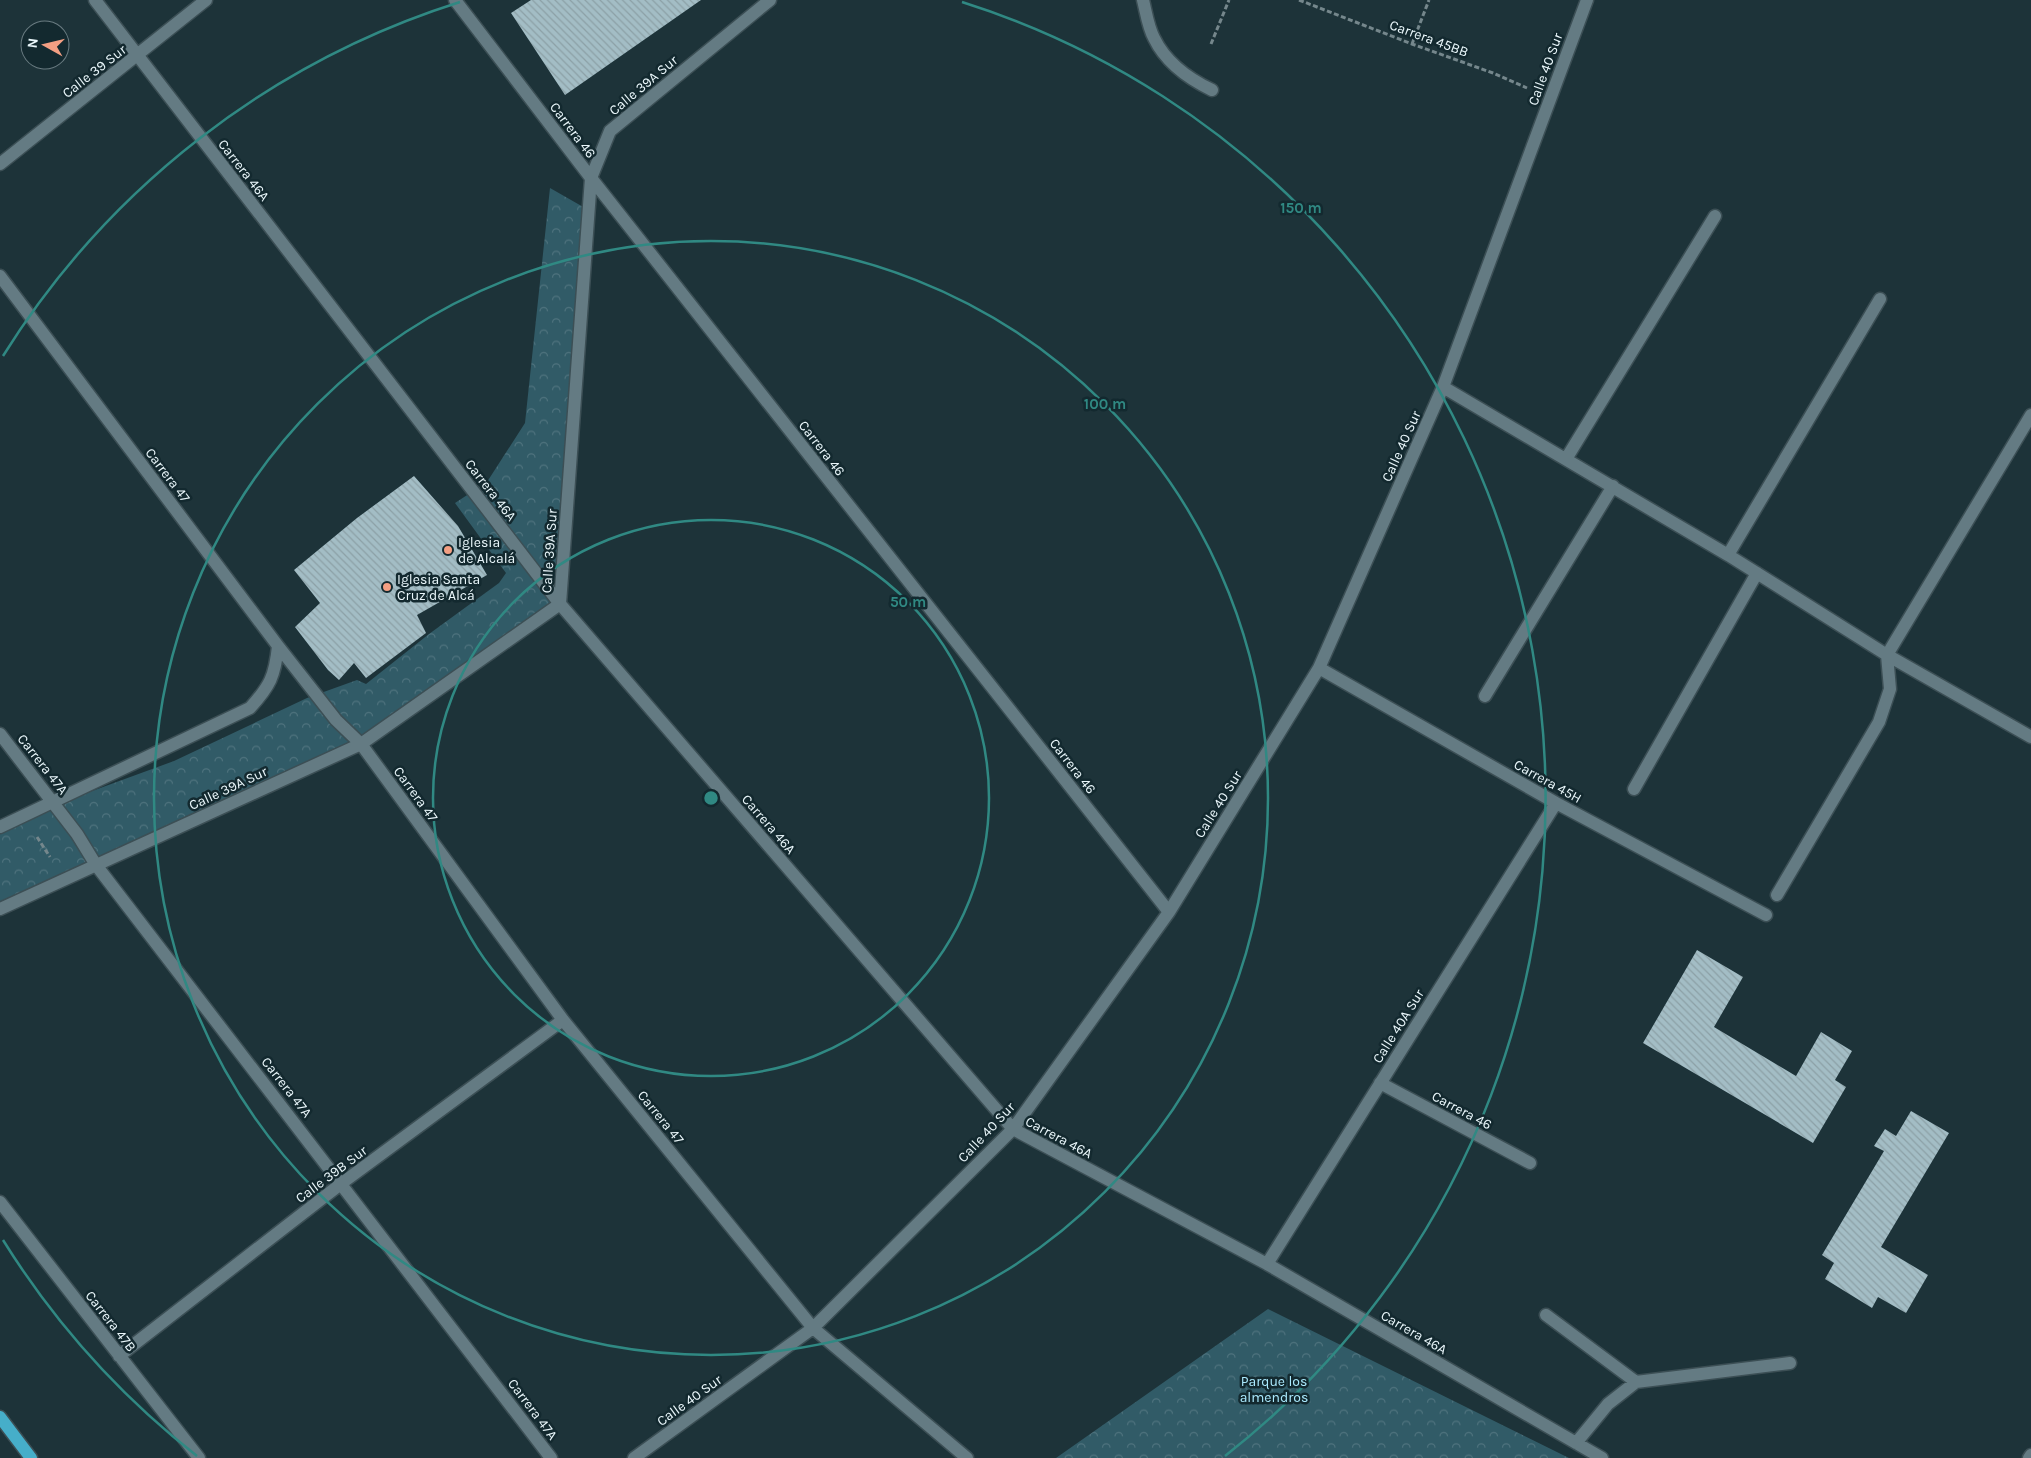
<svg xmlns="http://www.w3.org/2000/svg" width="2031" height="1458" viewBox="0 0 2031 1458" font-family="Karla,sans-serif">
	<style>
		.park { fill: url(#park-crowns) }
		.building { fill: url(#building-back-hatch) }
		.lines { fill: none; stroke-linecap: round; stroke-linejoin: round }
		.minor-casing { stroke: #3c4f55; stroke-width: 15 }
		.major-casing { stroke: #3c4f55; stroke-width: 15 }
		.path { stroke: #75878c; stroke-width: 3; stroke-dasharray: 5 2.5; stroke-linecap: butt }
		.minor { stroke: #647b83; stroke-width: 12 }
		.major { stroke: #46aec9; stroke-width: 12 }
		.ring { fill: none; stroke: #308983; stroke-width: 2.5 }
		.poi-dot { fill: #f39f83; stroke: #13292f; stroke-width: 2 }
		.labels { text-anchor: middle; stroke-width: 5; stroke-linejoin: round; paint-order: stroke }
		.street-label { font-size: 14px; fill: #eaf7fb; stroke: #13292f }
		.poi-label { font-size: 14px; fill: #eaf7fb; stroke: #13292f; text-anchor: start }
		.park-label { font-size: 14px; fill: #acebff; stroke: #13292f }
		.centre { fill: #308983; stroke: #13292f; stroke-width: 2.5 }
		.ring-label { font-size: 15px; text-anchor: middle; font-weight: bold; fill: #308983; stroke: #13292f; stroke-width: 5; stroke-linejoin: round; paint-order: stroke }
	</style>
	<defs>
		<pattern id="park-crowns" width="20" height="18" patternUnits="userSpaceOnUse" patternTransform="scale(1.25)"><rect width="20" height="18" fill="#315b67"/><path d="M2 6a3 3 0 1 1 6 0M12 15a3 3 0 1 1 6 0" fill="none" stroke="#4f737e"/></pattern>
		<pattern id="building-back-hatch" width="6" height="6" patternUnits="userSpaceOnUse" patternTransform="scale(1.25)"><rect width="6" height="6" fill="#a3bdc5"/><path d="M-1 5l2 2M0 0l6 6M5-1l2 2" fill="none" stroke="#8ca0a6"/></pattern>
	</defs>
	<rect width="100%" height="100%" fill="#1d3339"/>
	<path class="park" d="M550,188L585,208L573,394L558,537L556,601L361,744L0,909V827L21,817L174,761L307,698L357,680L366,684L429,634L499,583L506,573L455,503L487,482L525,423Z
		M1268,1309L1569,1458H1056Z"/>
	<path class="building" d="M531,0H701L565,95L511,13Z
		M414,476L458,526L487,575L417,615L426,633L366,678L354,663L339,680L328,670L295,627L320,603L294,570L357,518Z
		M1697,950L1743,977L1714,1027L1796,1076L1821,1032L1852,1051L1835,1080L1846,1087L1813,1143L1643,1043Z
		M1911,1111L1949,1133L1881,1247L1928,1275L1906,1313L1878,1297L1872,1308L1825,1279L1834,1263L1822,1255L1884,1151L1874,1146L1885,1129L1896,1136Z"/>
	<g class="lines">
		<g class="minor-casing">
			<path id="minor" d="M95,0L560,604L1013,1129L1267,1264L1602,1458
				M455,0L591,178L1169,912
				M1143,0C1146,12 1148,27 1154,38C1166,63 1189,79 1212,90
				M0,164L206,0
				M0,276L278,646L336,720L361,744L563,1020L813,1328L967,1458
				M1443,387L1728,555L1887,655L2031,737
				M1566,459L1715,216
				M1728,555L1880,299
				M1319,668L1556,803L1766,915
				M1485,696L1613,486
				M0,734L77,834L96,865L551,1458
				M1634,789L1757,573
				M0,827L250,708C270,686 275,676 278,646
				M1777,895L1879,722L1890,689L1887,655L2031,415
				M0,909L361,744L560,604L591,178L610,131L770,0
				M1380,1083L1530,1163
				M0,1202L199,1458
				M1267,1264L1556,803
				M1546,1315L1636,1382
				M119,1356L342,1183L563,1020
				M1576,1443L1608,1404L1636,1382L1790,1363
				M634,1458L813,1328L1013,1129L1169,912L1319,668L1443,387L1587,0
				M2029,1458L2031,1455"/>
		</g>
		<g class="major-casing">
			<path id="major" d="M0,1417L31,1458"/>
		</g>
		<path class="path" d="M1299,0L1412,44L1493,73L1527,88
			M1211,44L1229,0
			M1412,44L1429,0
			M37,837L50,857"/>
		<use href="#minor" class="minor"/>
		<use href="#major" class="major"/>
	</g>
	<g class="ring">
		<circle cx="711" cy="798" r="278"/>
		<circle cx="711" cy="798" r="557"/>
		<path d="M197 1456A835 835 0 0 1 3 1240M3 356A835 835 0 0 1 460 2M962 2A835 835 0 0 1 1225 1456"/>
	</g>
	<g class="poi-dot">
		<circle cx="448" cy="550" r="5"/>
		<circle cx="387" cy="587" r="5"/>
	</g>
	<g class="labels">
		<g class="street-label">
			<text transform="translate(1429 38) rotate(20)" y="5">Carrera 45BB</text>
			<text transform="translate(1545 69) rotate(-70)" y="5">Calle 40 Sur</text>
			<text transform="translate(94 71) rotate(-38)" y="5">Calle 39 Sur</text>
			<text transform="translate(643 85) rotate(-40)" y="5">Calle 39A Sur</text>
			<text transform="translate(573 130) rotate(53)" y="5">Carrera 46</text>
			<text transform="translate(244 170) rotate(52)" y="5">Carrera 46A</text>
			<text transform="translate(1401 446) rotate(-66)" y="5">Calle 40 Sur</text>
			<text transform="translate(822 448) rotate(52)" y="5">Carrera 46</text>
			<text transform="translate(168 475) rotate(53)" y="5">Carrera 47</text>
			<text transform="translate(491 490) rotate(52)" y="5">Carrera 46A</text>
			<text transform="translate(549 551) rotate(-86)" y="5">Calle 39A Sur</text>
			<text transform="translate(43 764) rotate(52)" y="5">Carrera 47A</text>
			<text transform="translate(1073 766) rotate(52)" y="5">Carrera 46</text>
			<text transform="translate(1548 781) rotate(29)" y="5">Carrera 45H</text>
			<text transform="translate(228 788) rotate(-25)" y="5">Calle 39A Sur</text>
			<text transform="translate(416 794) rotate(54)" y="5">Carrera 47</text>
			<text transform="translate(1218 804) rotate(-58)" y="5">Calle 40 Sur</text>
			<text transform="translate(769 824) rotate(49)" y="5">Carrera 46A</text>
			<text transform="translate(1398 1026) rotate(-58)" y="5">Calle 40A Sur</text>
			<text transform="translate(287 1087) rotate(52)" y="5">Carrera 47A</text>
			<text transform="translate(1462 1110) rotate(28)" y="5">Carrera 46</text>
			<text transform="translate(661 1117) rotate(51)" y="5">Carrera 47</text>
			<text transform="translate(986 1132) rotate(-47)" y="5">Calle 40 Sur</text>
			<text transform="translate(1059 1137) rotate(28)" y="5">Carrera 46A</text>
			<text transform="translate(331 1174) rotate(-37)" y="5">Calle 39B Sur</text>
			<text transform="translate(111 1321) rotate(52)" y="5">Carrera 47B</text>
			<text transform="translate(1414 1332) rotate(30)" y="5">Carrera 46A</text>
			<text transform="translate(689 1400) rotate(-36)" y="5">Calle 40 Sur</text>
			<text transform="translate(533 1409) rotate(53)" y="5">Carrera 47A</text>
		</g>
		<g class="poi-label">
			<text x="458" y="547">Iglesia<tspan x="458" dy="16">de Alcalá</tspan></text>
			<text x="397" y="584">Iglesia Santa<tspan x="397" dy="16">Cruz de Alcá</tspan></text>
		</g>
		<g class="park-label">
			<text x="1274" y="1386">Parque los<tspan x="1274" dy="16">almendros</tspan></text>
		</g>
	</g>
	<circle cx="711" cy="798" r="8" class="centre"/>
	<g class="ring-label">
		<text x="1301" y="213">150 m</text>
		<text x="1105" y="409">100 m</text>
		<text x="908" y="607">50 m</text>
	</g>
	<g transform="translate(45 45) rotate(278)"><circle r="24" fill="#13292f" stroke="#697b81"/>
	<path d="M0-4L9 19L0 12L-9 19Z" fill="#f39f83"/>
	<text y="-8" font-size="14" font-weight="bold" text-anchor="middle" fill="#eaf7fb">N</text>
	</g>
</svg>
